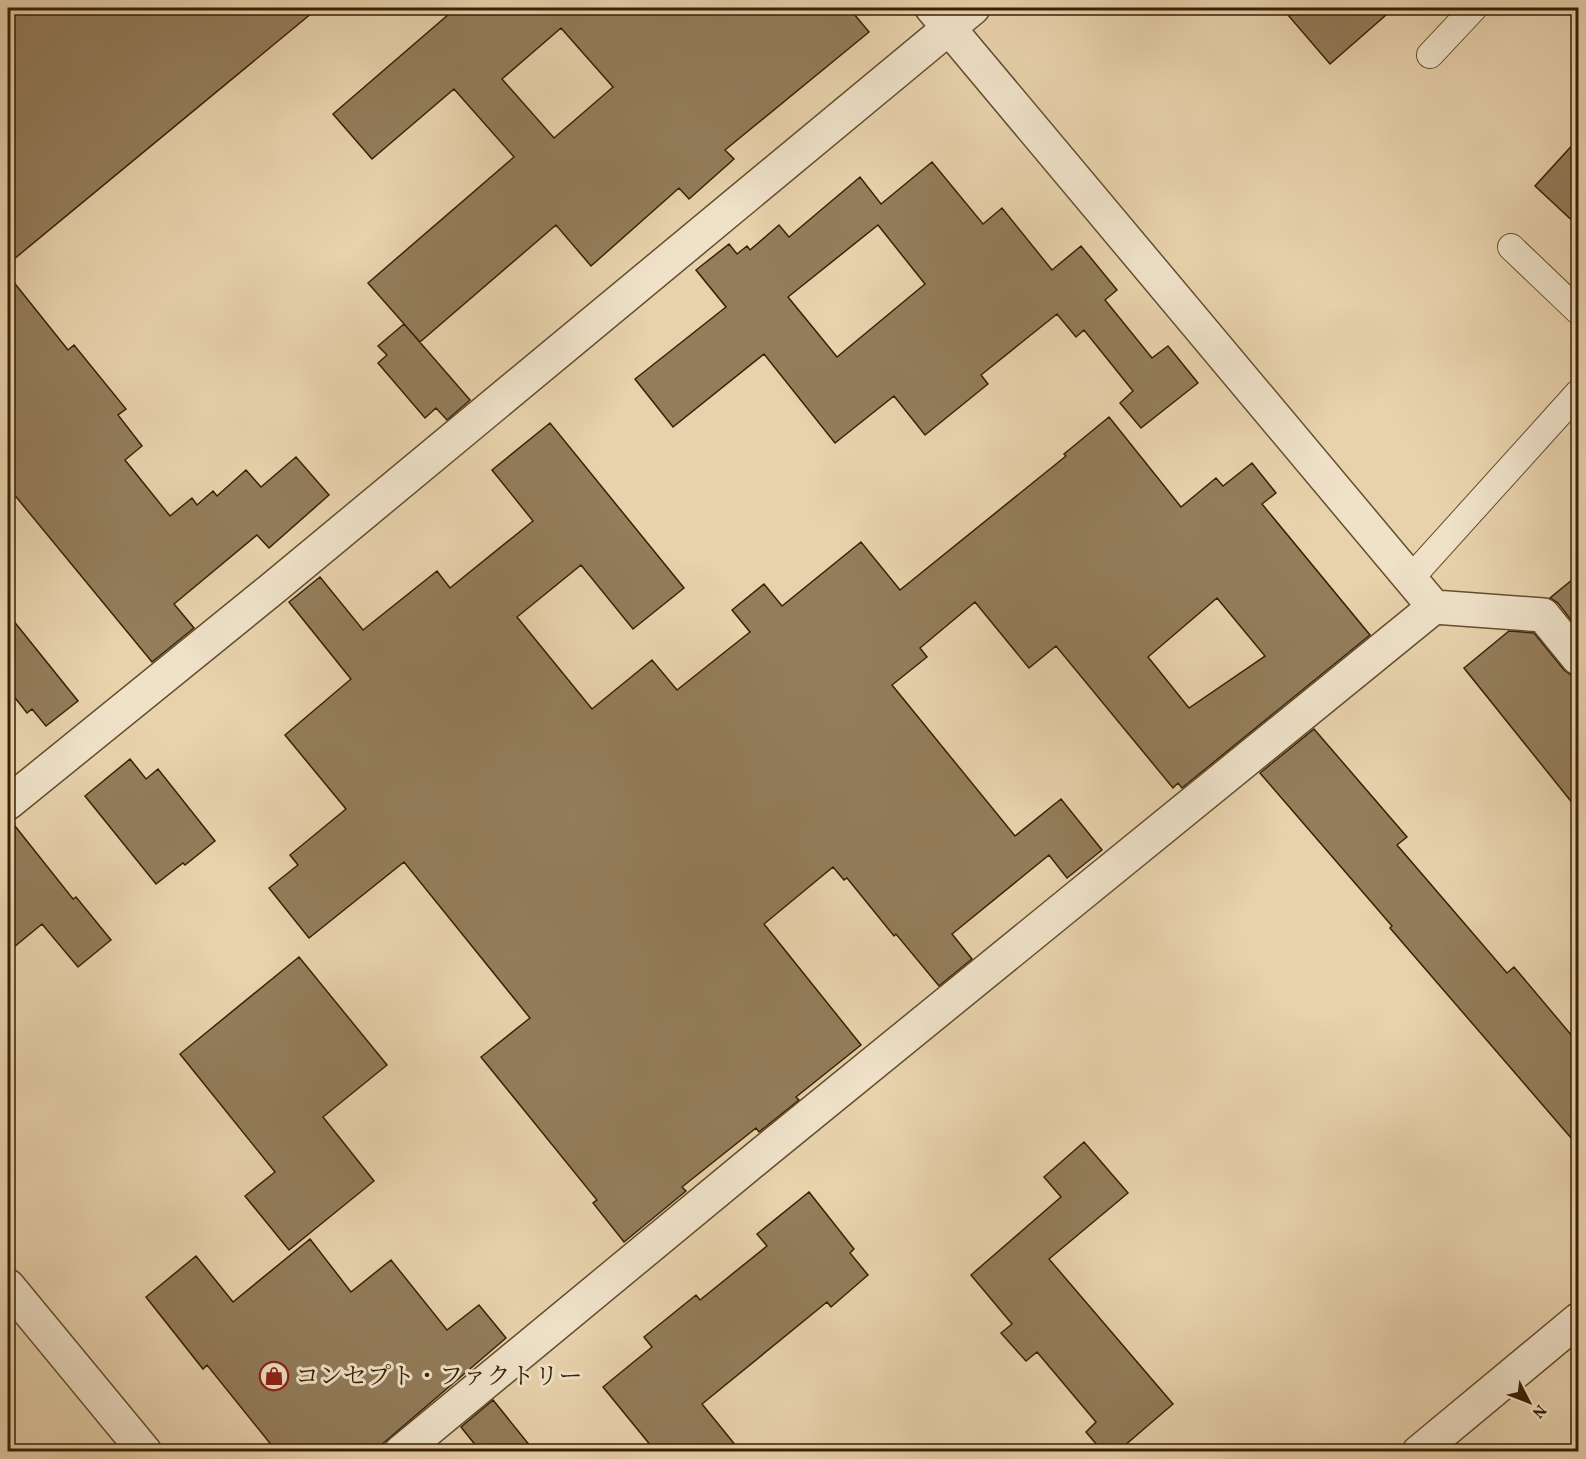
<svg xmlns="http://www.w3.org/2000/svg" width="1586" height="1459" viewBox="0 0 1586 1459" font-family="Vollkorn,'Noto Serif JP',serif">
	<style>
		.building { fill: #937d5b; stroke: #392104; stroke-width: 1.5; fill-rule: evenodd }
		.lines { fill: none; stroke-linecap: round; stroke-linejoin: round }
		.service-casing { stroke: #644d2e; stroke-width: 28 }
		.minor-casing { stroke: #644d2e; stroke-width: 36 }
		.tertiary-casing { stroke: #644d2e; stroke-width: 36 }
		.service { stroke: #efe2c9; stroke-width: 26 }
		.minor { stroke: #efe2c9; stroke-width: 33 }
		.tertiary { stroke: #efe2c9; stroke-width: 33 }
		.labels { text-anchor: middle; stroke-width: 6; stroke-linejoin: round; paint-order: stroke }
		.poi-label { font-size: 24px; fill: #392104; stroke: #efe2c9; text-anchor: start }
	</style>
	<rect width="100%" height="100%" fill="#e7d2ac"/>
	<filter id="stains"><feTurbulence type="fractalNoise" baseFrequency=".00333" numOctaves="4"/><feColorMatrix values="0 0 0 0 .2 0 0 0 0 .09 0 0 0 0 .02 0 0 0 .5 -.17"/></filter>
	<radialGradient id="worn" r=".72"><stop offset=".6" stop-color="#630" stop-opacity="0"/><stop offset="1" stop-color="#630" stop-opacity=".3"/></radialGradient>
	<path class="building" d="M8,8H318L8,264Z
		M456,8H849L869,32L725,150L734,159L689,199L679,188L591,266L556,225L420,342L368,283L514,157L454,89L372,159L333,114ZM561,28L613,87L554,138L502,79Z
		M1282,8H1394L1330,64Z
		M1578,139V226L1535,186Z
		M932,162L983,224L1002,208L1052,270L1081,246L1117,290L1105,300L1152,358L1168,346L1198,383L1141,428L1120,403L1133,391L1084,330L1076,337L1057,314L981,375L988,384L925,435L894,396L835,443L764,354L673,427L635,379L726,307L696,270L729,244L737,254L747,246L750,250L779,225L789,237L860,177L881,204ZM878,225L925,284L837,357L788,297Z
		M8,275L68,350L74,345L126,409L118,415L142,446L125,460L170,516L192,498L197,505L213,491L217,496L246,470L261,487L296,457L329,495L269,548L257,535L174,604L194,628L152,662L8,487Z
		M404,324L470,400L447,420L436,408L425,418L378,363L387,355L378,346Z
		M1109,417L1181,507L1216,478L1223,486L1252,463L1276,493L1262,504L1370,635L1182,788L1178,783L1173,788L1056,646L1029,668L975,602L920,648L927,657L892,685L1015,836L1061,799L1102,850L1067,878L1049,855L952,934L972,959L939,986L896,934L894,936L847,878L844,880L833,867L764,924L861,1045L796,1097L799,1100L759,1132L756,1128L682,1187L686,1191L624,1242L593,1203L597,1200L481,1057L530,1018L404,862L309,938L269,888L298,865L290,855L346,809L285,735L351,679L289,602L320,577L363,630L437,571L450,588L533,521L492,470L550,423L684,588L633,629L581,565L517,617L592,709L652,660L677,690L750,632L732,610L764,584L782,606L861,542L900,590L1066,456L1064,454ZM1217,598L1265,656L1189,708L1148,657Z
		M1578,575V629L1558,603L1550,598Z
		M8,614L78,701L46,726L32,709L27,713L8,689Z
		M1509,631L1534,633L1564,670L1571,675L1578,676V810L1464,668Z
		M1314,729L1407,837L1397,845L1507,973L1514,967L1578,1043V1146L1390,928L1392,926L1260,773Z
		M130,759L146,779L158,769L215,841L185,865L183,863L156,884L85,796Z
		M8,821H11L73,899L76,897L111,940L78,967L42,924L8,952Z
		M299,957L387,1065L323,1117L374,1181L289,1250L245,1196L275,1172L180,1054Z
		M1084,1142L1128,1193L1049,1259L1173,1404L1117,1452H1103L1086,1432L1096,1422L1037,1352L1026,1361L1001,1333L1012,1324L971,1275L1061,1197L1044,1177Z
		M809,1192L854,1249L850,1253L868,1275L831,1307L827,1302L702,1404L741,1452H656L603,1387L652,1347L644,1337L696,1295L700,1300L767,1246L757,1234Z
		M310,1239L351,1292L391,1260L447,1330L479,1305L506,1338L373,1452H277L207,1365L203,1369L146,1297L196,1256L233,1302Z
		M493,1400L535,1452H481L461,1427Z"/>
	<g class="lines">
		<g class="service-casing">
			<path id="service" d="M1430,55L1474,8
				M1511,247L1578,311
				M1410,579L1578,393"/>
		</g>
		<g class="minor-casing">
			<path id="minor" d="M932,8L1434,607
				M8,803L272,589L973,8
				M401,1452L763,1153L1434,607L1543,615L1578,658"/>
		</g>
		<g class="tertiary-casing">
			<path id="tertiary" d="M8,1286L145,1452
				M1419,1452L1578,1320"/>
		</g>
		<use href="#service" class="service"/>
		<use href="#minor" class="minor"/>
		<use href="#tertiary" class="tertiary"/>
	</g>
	<defs>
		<g id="shop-ring" transform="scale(1.5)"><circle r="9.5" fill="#efe2c9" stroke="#8f2418" stroke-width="1.5"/><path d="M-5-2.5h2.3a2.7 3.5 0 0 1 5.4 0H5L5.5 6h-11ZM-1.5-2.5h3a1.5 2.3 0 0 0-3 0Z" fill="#8f2418"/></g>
	</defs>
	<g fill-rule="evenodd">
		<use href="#shop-ring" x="274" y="1376"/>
	</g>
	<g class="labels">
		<g class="poi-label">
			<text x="295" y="1384">コンセプト・ファクトリー</text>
		</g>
	</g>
	<rect width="1586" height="1459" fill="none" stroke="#e7d2ac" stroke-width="30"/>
	<rect x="9" y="9" width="1568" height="1441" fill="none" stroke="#392104" stroke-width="3"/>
	<rect x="15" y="15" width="1556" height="1429" fill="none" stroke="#392104" stroke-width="1.5"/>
	<g transform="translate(1529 1402) rotate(132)" stroke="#efe2c9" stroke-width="4.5" paint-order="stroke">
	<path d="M0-4.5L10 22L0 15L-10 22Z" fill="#392104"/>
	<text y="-9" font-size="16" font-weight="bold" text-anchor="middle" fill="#392104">N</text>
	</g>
	<rect width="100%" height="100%" filter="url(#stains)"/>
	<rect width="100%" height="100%" fill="url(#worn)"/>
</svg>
